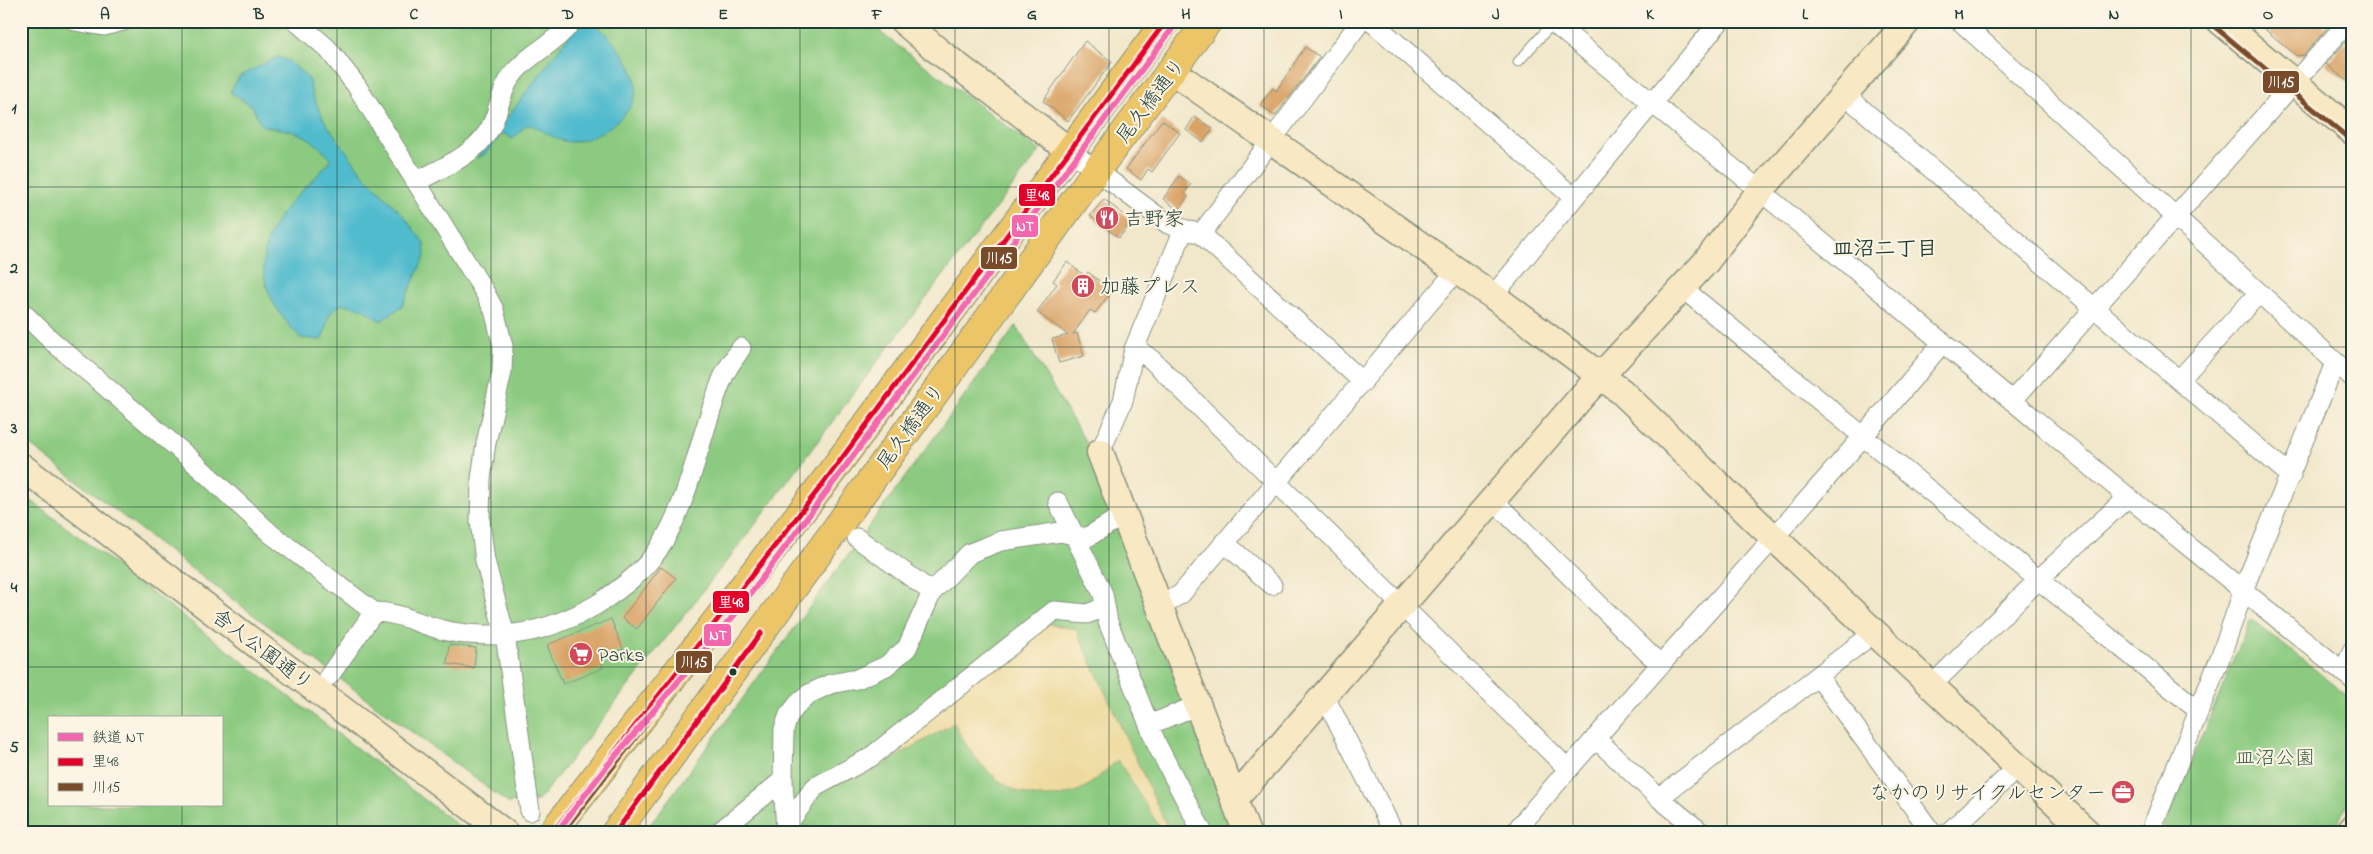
<svg xmlns="http://www.w3.org/2000/svg" width="2373" height="854" viewBox="0 0 2373 854" font-family="'Indie Flower','Klee One',sans-serif">
	<style>
		.green { fill: #8bca80; stroke: #55845a; fill-rule: evenodd }
		.sand { fill: #eeda9e; stroke: #868c69 }
		.water { fill: #51bbce; stroke: #387c81 }
		.building { fill: #d79e5e }
		.lines { fill: none; stroke-linecap: round; stroke-linejoin: round }
		.lane-casing { stroke: #88927f; stroke-width: 11 }
		.street-casing { stroke: #88927f; stroke-width: 21 }
		.secondary-casing { stroke: #88927f; stroke-width: 29 }
		.primary-casing { stroke: #88927f; stroke-width: 30 }
		.lane { stroke: #fff; stroke-width: 9 }
		.street { stroke: #fff; stroke-width: 19 }
		.secondary { stroke: #f8e8c3; stroke-width: 26 }
		.primary { stroke: #edc569; stroke-width: 28 }
		.bus-1-casing { stroke: #fcf5e5; stroke-width: 9 }
		.bus-2-casing { stroke: #fcf5e5; stroke-width: 9 }
		.bus-1 { stroke: #e4002b; stroke-width: 5 }
		.bus-2 { stroke: #7a4b2a; stroke-width: 5 }
		.rail-1-casing { stroke: #fcf5e5; stroke-width: 10 }
		.rail-1 { stroke: #f467ae; stroke-width: 6 }
		.grid { fill: none; stroke: #1f3d34; stroke-width: 1; stroke-opacity: 0.55 }
		.bus-dot { fill: #1f3d34; stroke: #fcf5e5; stroke-width: 2 }
		.labels { text-anchor: middle; stroke-width: 4; stroke-linejoin: round; paint-order: stroke }
		.street-label { font-size: 20px; fill: #1f3d34; stroke: #fcf5e5 }
		.poi-label { font-size: 20px; fill: #1f3d34; stroke: #fcf5e5; text-anchor: start }
		.park-label { font-size: 20px; fill: #3a6047; stroke: #fcf5e5 }
		.neighbourhood-label { font-size: 21px; font-weight: bold; fill: #1f3d34; stroke: #fcf5e5 }
		.line-badge { stroke: #fcf5e5; stroke-width: 2 }
		.badge-label { font-size: 14px; text-anchor: middle; font-weight: bold; fill: #fff }
		.neatline { fill: none; stroke: #1f3d34; stroke-width: 2 }
		.grid-label { font-size: 16px; text-anchor: middle; font-weight: bold; fill: #1f3d34 }
	</style>
	<rect width="100%" height="100%" fill="#fcf5e5"/>
	<filter id="ink" filterUnits="userSpaceOnUse"><feTurbulence type="fractalNoise" baseFrequency=".02" numOctaves="2"/><feDisplacementMap in="SourceGraphic" scale="10" xChannelSelector="R" yChannelSelector="G"/><feConvolveMatrix kernelMatrix="1 2 1 2 8 2 1 2 1" color-interpolation-filters="sRGB"/></filter>
	<filter id="wash" filterUnits="userSpaceOnUse"><feTurbulence type="fractalNoise" baseFrequency=".0096" numOctaves="4" result="noise"/><feDisplacementMap in="SourceGraphic" scale="20" xChannelSelector="R" yChannelSelector="G"/><feGaussianBlur stdDeviation="1.12" result="paint"/><feColorMatrix in="noise" values="0 0 0 0 0 0 0 0 0 0 0 0 0 0 0 0 0 1.4 0 .05"/><feComposite in="paint" operator="in"/></filter>
	<g filter="url(#wash)">
		<rect width="100%" height="100%" fill="#f1e7ca"/>
		<path class="green" d="M21,21H877L881,33L1040,151L902,329L751,530L538,801L508,803L205,579L21,438Z
			M1016,326L1088,446L1231,825L1227,833H644Z
			M21,493L467,832V833H21ZM49,718H221V805H49Z
			M2251,619L2352,699V792L2335,833H2161Z"/>
		<path class="sand" d="M1038,622L1076,629L1170,833H1163L1118,760C1104,771 1092,786 1075,792C1017,812 977,769 954,723L877,768L883,747Z"/>
		<path class="water" d="M580,21H603L599,27C615,44 632,60 636,84C641,112 595,142 570,142C556,141 543,130 531,125L525,126L513,139L503,133L484,155L477,158Z
			M277,57L289,61L308,78L313,96L324,120L340,143L363,174L403,215L424,243L425,256L402,306L381,321L361,308L342,304C322,316 330,324 321,340L301,338C261,299 248,254 287,207C301,189 319,177 331,159C306,131 298,132 262,126L252,106L230,92L240,76Z"/>
		<g id="blocks">
			<path class="building" d="M2255,21H2319L2327,28L2304,55L2297,56Z
				M1085,41L1112,62L1068,121L1043,101Z
				M2345,43L2352,49V85L2326,64Z
				M1305,47L1320,57L1275,116L1260,105L1273,88L1276,91Z
				M1194,117L1213,128L1203,142L1186,130Z
				M1162,120L1180,133L1152,172L1148,169L1141,180L1126,169Z
				M1179,176L1191,184L1185,193L1188,196L1179,210L1163,199Z
				M1104,199L1132,221L1119,238L1090,216Z
				M1067,262L1085,276L1088,272L1112,291L1095,313L1090,310L1073,334L1077,333L1084,356L1059,363L1052,339L1068,335L1037,312L1057,284L1053,281Z
				M661,567L676,578L637,629L622,618Z
				M611,619L623,649L600,659L603,668L563,684L547,645Z
				M449,645L476,648L474,668L447,664Z"/>
		</g>
	</g>
	<g filter="url(#ink)">
		<use href="#blocks" fill-opacity="0" stroke="#88927f" stroke-width="1"/>
		<g class="lines">
			<g class="lane-casing">
				<path id="lane" d="M1518,62L1553,23"/>
			</g>
			<g class="street-casing">
				<path id="street" d="M75,21L104,26L123,21
					M296,21L328,49L356,85L484,291L494,310L503,346L502,372L486,443L481,479L480,521L485,561L505,635L530,811
					M1371,21L1573,197
					M1551,21L1740,174L2128,497L2352,679
					M1960,21L2352,377
					M1844,94L2291,476
					M1070,151L1168,224L1184,229L1134,349L1123,401L1100,452
					M416,182C441,168 474,156 489,130C499,115 499,93 511,77C527,54 556,44 572,21
					M1184,229L1201,234L1361,21
					M1201,234L1363,382
					M1682,288L2199,711
					M1493,296L1720,21
					M21,311L52,341L187,456L271,534L374,612
					M1134,349L1141,352L1152,360L1568,769
					M2179,380L2258,294
					M2012,401L2349,21
					M1493,500L1650,655L1662,664
					M1058,502L1103,594L1108,622L1157,745L1203,833
					M857,538L932,592
					M1224,542L1272,585
					M1160,606L1181,594L1447,282L1458,272
					M2344,673L2352,651
					M329,676L374,612C399,612 419,624 443,630C462,635 483,635 503,635C535,633 568,621 596,605C618,591 643,572 658,550C691,500 699,436 722,380C726,369 735,358 741,348
					M1818,676L1932,833
					M1932,685L2038,580L2128,497
					M1325,697L1394,833
					M1149,725L1198,705
					M1595,738L1659,798L1702,833
					M1659,798L1875,632
					M784,829L815,787L871,757L1054,611L1087,614L1105,607
					M718,833L783,780
					M786,833L783,780L784,729L789,715L798,704L809,694L830,684L857,679L886,666L907,648L932,592L970,553L1001,541L1061,532L1086,538L1125,514
					M1525,833L1519,827C1657,663 1806,508 1943,342
					M1948,833L2018,767
					M2150,833L2220,658L2248,578L2335,363"/>
			</g>
			<g class="secondary-casing">
				<path id="secondary" d="M903,21L937,50L1070,151
					M2220,21L2352,131
					M1172,71L1493,296L1622,392L1774,538L2088,833
					M1100,452L1247,833
					M21,466L505,833
					M1235,799L1583,395L1705,263L1760,191L1908,21
					M2350,833L2352,829"/>
			</g>
			<g class="primary-casing">
				<path id="primary" d="M552,833L822,485L1166,21
					M615,833L1096,171L1208,21"/>
			</g>
			<use href="#lane" class="lane"/>
			<use href="#street" class="street"/>
			<use href="#secondary" class="secondary"/>
			<use href="#primary" class="primary"/>
			<g class="bus-1-casing">
				<path id="bus-1" d="M552,833L822,485L1166,21
					M615,833L761,633"/>
			</g>
			<g class="bus-2-casing">
				<path id="bus-2" d="M2215,27L2347,137
					M562,833L828,489L1172,25"/>
			</g>
			<use href="#bus-1" class="bus-1"/>
			<use href="#bus-2" class="bus-2"/>
			<g class="rail-1-casing">
				<path id="rail-1" d="M556,833L607,766L736,613L1178,21"/>
			</g>
			<use href="#rail-1" class="rail-1"/>
		</g>
	</g>
	<path class="grid" d="M182,21V718M337,21V833M491,21V833M646,21V833M800,21V833M955,21V833M1109,21V833M1264,21V833M1418,21V833M1573,21V833M1727,21V833M1882,21V833M2036,21V833M2191,21V833M21,187H2352M21,347H2352M21,507H2352M21,667H2352M182,805V833"/>
	<defs>
		<g id="restaurant-disc" transform="scale(1.25)"><circle r="9.5" fill="#d1495b" stroke="#fcf5e5"/><path d="M-5-6h1v4h1v-4h1v4h1v-4h1v5L-1.5 .5V6h-2V.5L-5-1ZM5-6V6H3V1.5H1.5Q1.5-4 5-6Z" fill="#fff"/></g>
		<g id="building-disc" transform="scale(1.25)"><circle r="9.5" fill="#d1495b" stroke="#fcf5e5"/><path d="M-4-6H4V6H1V3H-1V6H-4ZM-2.5-4.3h1.7v1.8h-1.7ZM.8-4.3h1.7v1.8H.8ZM-2.5-1h1.7V.8h-1.7ZM.8-1h1.7V.8H.8Z" fill="#fff"/></g>
		<g id="supermarket-disc" transform="scale(1.25)"><circle r="9.5" fill="#d1495b" stroke="#fcf5e5"/><path d="M-6-5.5h2.5l.6 2H6L4.5 2H-2.5L-4.4-4H-6ZM-1.5 3.2a1.3 1.3 0 1 0 .1 0ZM3 3.2a1.3 1.3 0 1 0 .1 0Z" fill="#fff"/></g>
		<g id="office-disc" transform="scale(1.25)"><circle r="9.5" fill="#d1495b" stroke="#fcf5e5"/><path d="M-6-3h4V-5.5h4V-3h4V5H-6ZM-1-4.5V-3h2v-1.5ZM-6 0V1H6V0Z" fill="#fff"/></g>
	</defs>
	<g fill-rule="evenodd">
		<use href="#restaurant-disc" x="1107" y="218"/>
		<use href="#building-disc" x="1083" y="286"/>
		<use href="#supermarket-disc" x="581" y="654"/>
		<use href="#office-disc" x="2123" y="792"/>
	</g>
	<circle class="bus-dot" cx="733" cy="672" r="4.5"/>
	<g class="labels">
		<g class="street-label">
			<text transform="translate(1150 100) rotate(-53)" y="7">尾久橋通り</text>
			<text transform="translate(910 426) rotate(-54)" y="7">尾久橋通り</text>
			<text transform="translate(263 649) rotate(37)" y="7">舎人公園通り</text>
		</g>
		<g class="poi-label">
			<text x="1124" y="225">吉野家</text>
			<text x="1100" y="293">加藤プレス</text>
			<text x="598" y="661">Parks</text>
			<text x="2106" y="799" text-anchor="end">なかのリサイクルセンター</text>
		</g>
		<g class="park-label">
			<text x="2275" y="764">皿沼公園</text>
		</g>
		<g class="neighbourhood-label">
			<text x="1885" y="255">皿沼二丁目</text>
		</g>
	</g>
	<g class="line-badge">
		<rect x="2262" y="70" width="38" height="24" rx="5" fill="#7a4b2a"/>
		<rect x="1018" y="183" width="38" height="24" rx="5" fill="#e4002b"/>
		<rect x="1011" y="214" width="28" height="24" rx="5" fill="#f467ae"/>
		<rect x="980" y="246" width="38" height="24" rx="5" fill="#7a4b2a"/>
		<rect x="712" y="590" width="38" height="24" rx="5" fill="#e4002b"/>
		<rect x="703" y="623" width="29" height="24" rx="5" fill="#f467ae"/>
		<rect x="675" y="650" width="38" height="24" rx="5" fill="#7a4b2a"/>
	</g>
	<g class="badge-label">
		<text x="2281" y="87">川15</text>
		<text x="1037" y="200">里48</text>
		<text x="1025" y="231">NT</text>
		<text x="999" y="263">川15</text>
		<text x="731" y="607">里48</text>
		<text x="718" y="640">NT</text>
		<text x="694" y="667">川15</text>
	</g>
	<rect width="2373" height="854" fill="none" stroke="#fcf5e5" stroke-width="55"/>
	<rect x="48" y="716" width="175" height="90" fill="#fcf5e5" stroke="#a4ab9e"/>
	<rect x="58" y="733" width="25" height="8" fill="#f467ae" stroke="#a4ab9e"/>
	<text x="92" y="742" font-size="15" fill="#1f3d34">鉄道 NT</text>
	<rect x="58" y="758" width="25" height="8" fill="#e4002b" stroke="#a4ab9e"/>
	<text x="92" y="766" font-size="15" fill="#1f3d34">里48</text>
	<rect x="58" y="783" width="25" height="8" fill="#7a4b2a" stroke="#a4ab9e"/>
	<text x="92" y="792" font-size="15" fill="#1f3d34">川15</text>
	<rect x="28" y="28" width="2318" height="798" class="neatline"/>
	<g class="grid-label">
		<text x="105" y="19">A</text>
		<text x="259" y="19">B</text>
		<text x="414" y="19">C</text>
		<text x="568" y="19">D</text>
		<text x="723" y="19">E</text>
		<text x="877" y="19">F</text>
		<text x="1032" y="19">G</text>
		<text x="1186" y="19">H</text>
		<text x="1341" y="19">I</text>
		<text x="1496" y="19">J</text>
		<text x="1650" y="19">K</text>
		<text x="1805" y="19">L</text>
		<text x="1959" y="19">M</text>
		<text x="2114" y="19">N</text>
		<text x="2268" y="19">O</text>
		<text x="14" y="113">1</text>
		<text x="14" y="273">2</text>
		<text x="14" y="433">3</text>
		<text x="14" y="592">4</text>
		<text x="14" y="752">5</text>
	</g>
</svg>
